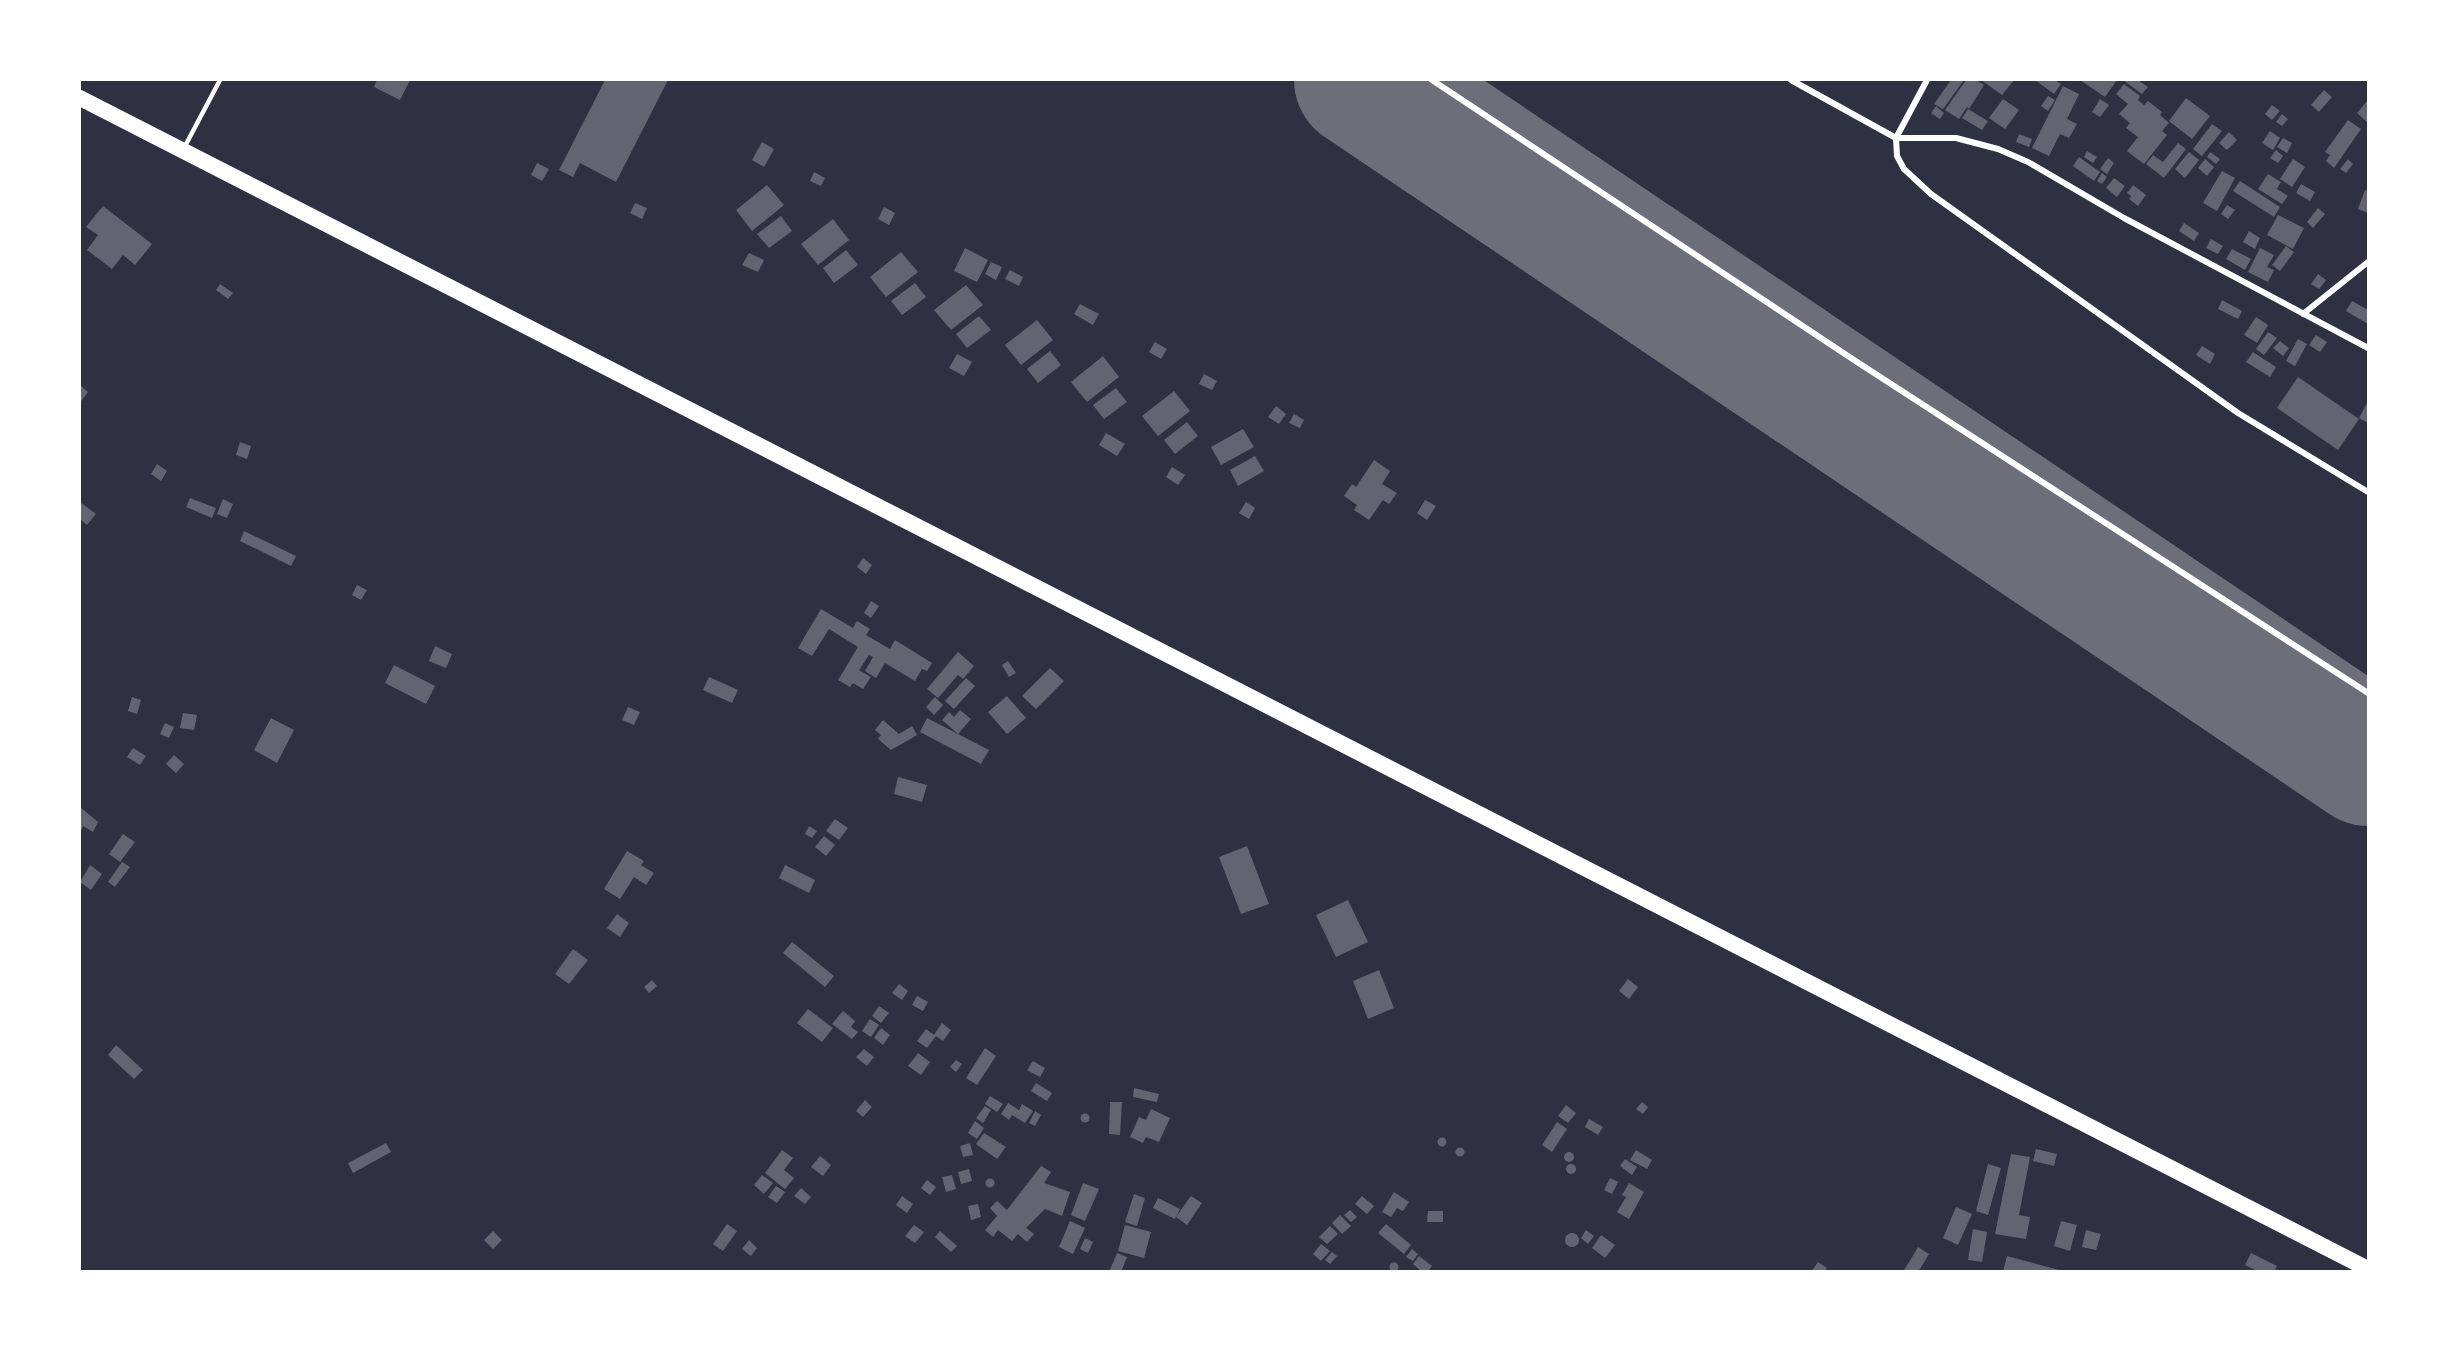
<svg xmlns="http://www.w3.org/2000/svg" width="2448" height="1351" viewBox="0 0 2448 1351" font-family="Figtree,sans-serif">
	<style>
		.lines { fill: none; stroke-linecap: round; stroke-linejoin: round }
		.runway { stroke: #6c6f7a; stroke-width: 136 }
		.building { fill: #626471 }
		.service { stroke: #fff; stroke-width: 4.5 }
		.minor { stroke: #fff; stroke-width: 6 }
		.trunk { stroke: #fff; stroke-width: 16 }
	</style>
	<rect width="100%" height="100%" fill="#2d3142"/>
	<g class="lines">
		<path class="runway" d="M1362,80L2368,758"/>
	</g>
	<path class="building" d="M377,80H410L400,100L374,87Z
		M605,80H668L616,182L580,163L573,177L559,170Z
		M1951,80H1964L1943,109L1934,104Z
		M1966,80H1976L1984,85L1969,109L1967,107L1959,119L1945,110Z
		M1981,80H2014L2002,95Z
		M2035,80H2055L2061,84L2054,94Z
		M2080,80H2117L2105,97Z
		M2123,80H2138L2148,87L2142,94Z
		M2124,84L2140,96L2138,100L2144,105L2148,101L2162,112L2160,115L2169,123L2162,131L2167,135L2144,164L2127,151L2138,137L2126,128L2130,123L2119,114L2128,104L2116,94Z
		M2063,86L2079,94L2067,119L2077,124L2069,138L2060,134L2049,156L2032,148Z
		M2324,90L2332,97L2319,112L2311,105Z
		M2048,96L2055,100L2048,111L2041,106Z
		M2186,98L2210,116L2192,139L2169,121Z
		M2003,99L2019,110L2005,129L1989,118Z
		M2100,99L2109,105L2100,117L2092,112Z
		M2368,100V123L2357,113Z
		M2272,105L2280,111L2272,120L2265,114Z
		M1936,106L1944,113L1940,119L1931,113Z
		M1968,109L1988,121L1982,130L1962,118Z
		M2282,114L2288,119L2282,126L2276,122Z
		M2348,120L2361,129L2334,168L2326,161L2330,155L2325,152Z
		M2212,124L2222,131L2202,156L2193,149Z
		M2270,131L2280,138L2273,150L2262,143Z
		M2229,132L2237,140L2227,150L2219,143Z
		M2019,134L2032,139L2029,147L2016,142Z
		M2283,138L2292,143L2287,153L2277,147Z
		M762,142L774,149L764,167L752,160Z
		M2178,143L2186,149L2164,178L2146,164L2153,155L2163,162Z
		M2276,150L2283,156L2278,163L2270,158Z
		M2087,151L2097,157L2093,163L2084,157Z
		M2189,152L2199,160L2185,178L2175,169Z
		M2210,152L2220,159L2216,164L2207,157Z
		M2079,157L2100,172L2094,181L2073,166Z
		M2108,158L2114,163L2107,174L2100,169Z
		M2205,159L2214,167L2207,176L2198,168Z
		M2293,159L2305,167L2292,187L2280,179Z
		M2348,159L2353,164L2346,173L2340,169Z
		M537,163L549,169L542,181L531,175Z
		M2222,171L2235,178L2217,211L2203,203Z
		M814,172L825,178L821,186L810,181Z
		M2102,173L2107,177L2102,184L2097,181Z
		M2268,174L2281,182L2277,189L2288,196L2282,204L2258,189Z
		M2114,178L2125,186L2117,197L2106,188Z
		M2240,181L2280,207L2274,217L2233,191Z
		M2301,184L2315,192L2310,201L2296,193Z
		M767,185L784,205L752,231L736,210Z
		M2133,185L2146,195L2138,206L2129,199L2131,196L2127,193Z
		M2365,190L2368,191V213L2358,209Z
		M635,203L647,208L642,219L630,213Z
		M2227,205L2235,210L2228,219L2221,214Z
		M103,206L152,244L135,265L123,255L112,269L87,250L98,235L86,227Z
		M884,207L895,213L889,225L878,219Z
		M2318,208L2325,214L2313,228L2307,222Z
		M2278,215L2304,228L2293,249L2267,235Z
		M781,216L792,231L769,248L757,234Z
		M833,219L849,240L818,265L801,244Z
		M2184,223L2199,233L2194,241L2179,231Z
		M2249,231L2260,238L2255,249L2243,242Z
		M2211,239L2223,246L2218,254L2206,248Z
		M2286,246L2294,252L2280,271L2272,265Z
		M965,248L988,260L977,282L954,271Z
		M2260,248L2274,255L2267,267L2274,270L2268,282L2248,272Z
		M2232,249L2251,259L2245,270L2226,259Z
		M846,250L858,265L834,283L823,268Z
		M901,252L918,272L886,297L870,277Z
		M749,253L764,260L758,272L742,265Z
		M991,262L1002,267L996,280L985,274Z
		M1010,270L1023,277L1019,286L1005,279Z
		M2318,274L2326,280L2319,289L2311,284Z
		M915,283L926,297L902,315L891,301Z
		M220,284L233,293L228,299L216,290Z
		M966,285L983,305L951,330L934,310Z
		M2222,300L2242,311L2238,319L2218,309Z
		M2352,301L2368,310V324L2346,311Z
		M1080,304L1099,314L1093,325L1074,314Z
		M979,316L991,330L967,348L956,334Z
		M2256,317L2268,325L2257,343L2244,335Z
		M1037,320L1053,340L1021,365L1005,345Z
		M2268,332L2277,338L2264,355L2256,349Z
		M2316,335L2327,342L2320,352L2309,345Z
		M2298,339L2307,344L2295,366L2286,361Z
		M2280,341L2289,348L2283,356L2273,348Z
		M1155,342L1167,349L1161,359L1149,352Z
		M2202,346L2215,354L2210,364L2196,355Z
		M1050,351L1061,365L1038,383L1027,369Z
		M2253,352L2276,367L2270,377L2246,362Z
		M957,354L972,362L964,376L949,368Z
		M1103,356L1119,377L1087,402L1071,382Z
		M1204,374L1217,381L1212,390L1199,384Z
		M2298,377L2359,419L2338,450L2277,408Z
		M80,385L88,392L80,403Z
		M1116,388L1127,402L1104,419L1093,405Z
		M1174,391L1190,411L1158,436L1142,416Z
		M2368,401V423L2359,418Z
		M1276,406L1286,414L1279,424L1268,417Z
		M1294,414L1304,420L1300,428L1289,423Z
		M1187,422L1198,436L1175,454L1164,440Z
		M1243,429L1254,447L1221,465L1211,447Z
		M1106,433L1125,444L1117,456L1099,445Z
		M240,442L251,446L247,459L236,455Z
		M1255,456L1264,471L1238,486L1230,470Z
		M1374,460L1390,471L1382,484L1397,493L1389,504L1383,500L1369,520L1354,510L1357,505L1344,496L1352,484L1356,487Z
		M157,464L167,471L161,481L151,474Z
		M1172,467L1185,475L1178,485L1166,477Z
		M190,498L216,508L212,518L186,507Z
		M223,499L233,504L227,518L217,514Z
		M1425,500L1436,506L1427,520L1417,513Z
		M80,502L96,514L87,525L80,519Z
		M1246,502L1255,508L1249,519L1239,513Z
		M244,531L296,556L291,566L240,541Z
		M863,558L872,565L866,574L857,567Z
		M357,585L367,590L361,600L352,595Z
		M871,601L879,606L871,618L864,613Z
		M821,609L853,628L857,621L870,629L866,635L890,649L895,640L932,663L927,671L922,669L915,681L885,663L876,678L865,671L873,657L869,655L859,670L871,677L863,689L853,683L850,687L838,680L858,647L829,629L812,656L798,648Z
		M435,646L452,654L446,668L429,661Z
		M958,652L974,666L963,679L958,675L938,698L927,689Z
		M1008,661L1016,673L1009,677L1002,665Z
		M394,665L435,686L426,704L385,683Z
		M1050,668L1064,681L1036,709L1022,696Z
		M709,677L738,690L732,703L703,690Z
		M966,678L975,686L954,709L945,701Z
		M1007,696L1026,718L1007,734L988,712Z
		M132,697L141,700L137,714L128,711Z
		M935,697L943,705L934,715L926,707Z
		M628,707L640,712L634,725L622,720Z
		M960,710L971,719L958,734L942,720L949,712L954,717Z
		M183,713L197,715L194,730L180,728Z
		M271,718L294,730L277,763L254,750Z
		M927,718L989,750L981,764L920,732Z
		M883,720L899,734L912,726L917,735L891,750L878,739L881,735L875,730Z
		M165,723L174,727L169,738L160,734Z
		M133,748L146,756L140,765L127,757Z
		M174,755L184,764L176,773L166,764Z
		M898,777L927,785L922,802L894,794Z
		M80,807L98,822L93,832L83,826L80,833Z
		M835,819L848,828L839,840L826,831Z
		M809,826L817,831L812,838L805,834Z
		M123,834L135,842L120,862L109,854Z
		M824,836L835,845L826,856L815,847Z
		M1247,846L1269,904L1241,914L1219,857Z
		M627,851L644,861L641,865L654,873L646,885L634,877L620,899L604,889Z
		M122,862L130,867L115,887L108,882Z
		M90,865L102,874L91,890L80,882Z
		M785,865L815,880L809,893L779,878Z
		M1348,900L1368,942L1336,957L1316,915Z
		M617,914L629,923L620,937L607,928Z
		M792,942L834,976L825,987L783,953Z
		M573,949L588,960L569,984L555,974Z
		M1379,970L1394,1008L1368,1019L1353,981Z
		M1628,979L1638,987L1629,999L1619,991Z
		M652,980L657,986L649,993L644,987Z
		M899,984L908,991L902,1000L892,993Z
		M917,996L928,1002L923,1011L912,1005Z
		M879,1006L889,1013L881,1023L872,1016Z
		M808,1009L833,1028L822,1042L797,1023Z
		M843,1011L855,1021L851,1027L858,1032L852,1039L832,1024Z
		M870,1019L879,1025L871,1037L862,1031Z
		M942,1023L951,1030L943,1041L936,1036L927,1048L917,1041L926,1029L934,1035Z
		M881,1028L890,1035L883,1045L874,1038Z
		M116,1045L143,1070L134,1079L108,1055Z
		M985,1048L996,1056L977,1085L966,1078Z
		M864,1049L874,1057L867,1066L856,1057Z
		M918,1053L930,1062L921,1075L908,1066Z
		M956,1060L962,1064L956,1072L950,1067Z
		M1033,1061L1045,1068L1040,1077L1027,1070Z
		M1036,1083L1052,1093L1047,1101L1031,1091Z
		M1134,1088L1159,1094L1157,1102L1133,1097Z
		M990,1096L1003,1104L997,1112L985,1104Z
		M865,1100L872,1107L863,1117L856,1111Z
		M1110,1102H1122L1120,1135L1109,1134Z
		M1642,1102L1648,1107L1643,1114L1636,1109Z
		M1008,1103L1019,1110L1022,1104L1033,1111L1025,1123L1012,1115L1009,1120L1001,1114Z
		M1566,1105L1576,1113L1568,1123L1558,1116Z
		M985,1106L991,1110L983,1123L976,1118Z
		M1151,1109L1170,1118L1159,1142L1146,1137L1143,1143L1130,1137L1139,1117L1146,1120Z
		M1035,1111L1041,1115L1035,1126L1029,1123Z
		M1080.5 1118a4.5 4.5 0 1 1 9 0a4.5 4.5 0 1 1-9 0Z
		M1589,1119L1603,1127L1598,1135L1585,1127Z
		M975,1121L984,1128L977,1139L968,1133Z
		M1557,1122L1567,1129L1552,1152L1542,1145Z
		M984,1133L1006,1147L997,1159L976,1144Z
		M1437.5 1142a4.5 4.5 0 1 1 9 0a4.5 4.5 0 1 1-9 0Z
		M386,1143L391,1152L353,1173L348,1163Z
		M970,1143L973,1155L963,1157L960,1146Z
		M1455.5 1152a4.5 4.5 0 1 1 9 0a4.5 4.5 0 1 1-9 0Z
		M2036,1149L2057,1154L2054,1166L2033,1161Z
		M782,1150L793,1158L784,1170L794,1178L785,1189L765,1173Z
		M1636,1150L1652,1160L1647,1169L1630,1160Z
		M1564 1157a5 5 0 1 1 10 0a5 5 0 1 1-10 0Z
		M2011,1154L2030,1157L2019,1215L2030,1217L2026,1239L1995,1234Z
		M820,1156L831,1165L823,1176L811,1167Z
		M1625,1159L1637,1167L1632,1175L1620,1166Z
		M1988,1164L2001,1168L1988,1215L1976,1211Z
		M1566 1169a5 5 0 1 1 10 0a5 5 0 1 1-10 0Z
		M1041,1166L1051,1172L1044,1183L1070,1192L1062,1216L1045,1209L1026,1228L1034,1234L1027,1242L1018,1234L1012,1241L998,1230L993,1237L985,1230L997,1216L990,1208L997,1201L1007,1210Z
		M969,1169L972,1181L961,1184L958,1172Z
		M762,1175L773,1183L764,1194L754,1185Z
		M952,1175L956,1189L946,1192L942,1177Z
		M1610,1178L1618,1182L1612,1194L1604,1190Z
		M985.5 1183a4.5 4.5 0 1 1 9 0a4.5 4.5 0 1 1-9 0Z
		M927,1180L936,1187L930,1195L921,1188Z
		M1083,1183L1099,1189L1085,1221L1071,1215Z
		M1629,1183L1644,1192L1629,1219L1617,1212L1626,1197L1622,1195Z
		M776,1186L785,1192L777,1203L768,1197Z
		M801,1188L811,1197L805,1204L794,1196Z
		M1394,1192L1409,1202L1403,1211L1397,1208L1391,1217L1382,1212Z
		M1134,1194L1145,1198L1137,1226L1125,1222Z
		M902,1196L913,1204L907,1213L896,1205Z
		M1191,1196L1202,1203L1187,1225L1176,1217Z
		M1362,1196L1374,1206L1367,1214L1355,1204Z
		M1158,1198L1180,1209L1175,1219L1153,1208Z
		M978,1204L981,1217L971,1220L968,1206Z
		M1956,1207L1972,1214L1958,1245L1943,1238Z
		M1350,1210L1357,1217L1351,1222L1344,1215Z
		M1428,1211H1443V1222H1427Z
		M1340,1215L1351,1226L1342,1234L1332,1223Z
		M1070,1221L1085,1228L1073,1254L1059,1247Z
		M2061,1221L2077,1225L2070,1251L2054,1246Z
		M727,1224L737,1231L723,1251L713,1244Z
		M1386,1224L1411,1245L1404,1254L1378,1233Z
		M914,1225L924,1232L915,1243L905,1236Z
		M1125,1225L1151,1232L1144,1258L1118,1251Z
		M1330,1226L1338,1234L1327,1244L1319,1237Z
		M1973,1229L1987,1232L1982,1262L1968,1260Z
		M1586,1230L1594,1236L1588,1244L1581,1238Z
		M2086,1230L2101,1234L2096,1250L2082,1247Z
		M493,1231L502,1240L493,1249L484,1240Z
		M940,1231L957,1246L951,1252L935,1237Z
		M1565 1240a7 7 0 1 1 14 0a7 7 0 1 1-14 0Z
		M1601,1235L1615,1245L1605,1258L1592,1248Z
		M1085,1238L1093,1242L1088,1253L1080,1249Z
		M749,1240L757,1248L751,1256L742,1249Z
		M1321,1244L1330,1251L1321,1261L1313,1254Z
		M1918,1247L1929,1254L1918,1272H1903Z
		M1412,1249L1418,1254L1413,1261L1406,1257Z
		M1332,1252L1337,1256L1330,1264L1325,1260Z
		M1117,1253L1127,1257L1121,1272H1109Z
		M2251,1253L2277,1266L2274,1272H2259L2245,1265Z
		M1419,1256L1432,1266L1427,1272H1422L1413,1264Z
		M2007,1256L2063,1271V1272H2003Z
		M1818,1262L1827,1268L1824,1272H1811Z
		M1389.5 1267a4.5 4.5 0 1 1 9 0a4.5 4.5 0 1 1-9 0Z"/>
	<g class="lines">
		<path class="service" d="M184,148L220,80"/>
		<path class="minor" d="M1432,80L1854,360L2368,693
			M1791,80L1896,138H1956L1998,149L2028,162L2124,218L2368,348
			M1927,80L1896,138L1897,156L1904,169L1931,194L2238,413L2368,492
			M2303,314L2368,262"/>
		<path class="trunk" d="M80,98L2368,1269"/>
	</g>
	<rect width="2448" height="1351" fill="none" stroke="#ffffff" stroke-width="162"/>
</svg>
